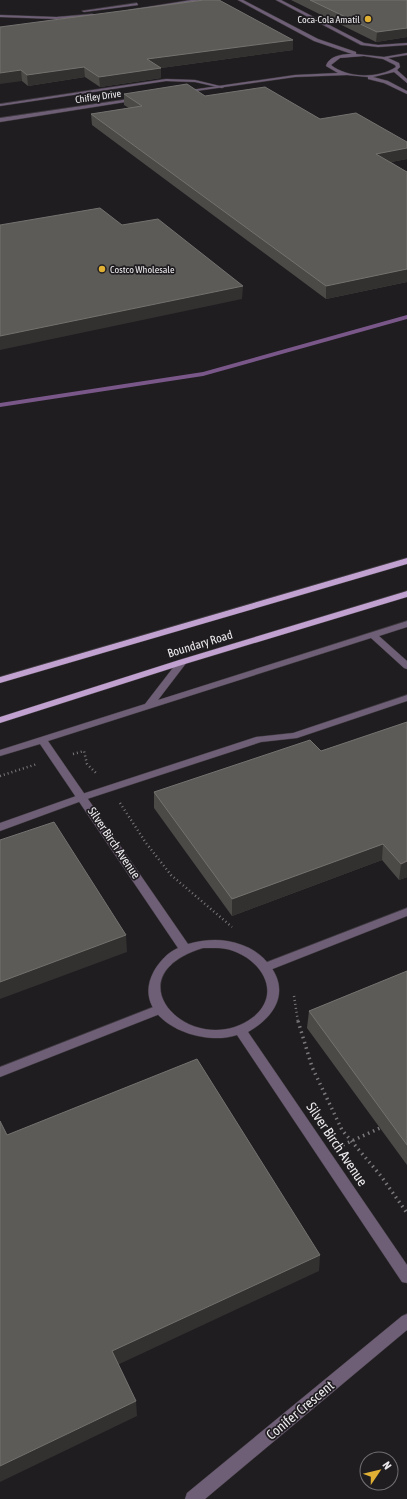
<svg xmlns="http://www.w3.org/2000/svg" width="407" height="1499" viewBox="0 0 407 1499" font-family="'Asap Condensed',sans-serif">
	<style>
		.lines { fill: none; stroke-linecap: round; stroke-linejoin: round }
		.stream { fill: #795789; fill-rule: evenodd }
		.lane-casing { stroke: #3d3a3e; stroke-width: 1 }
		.street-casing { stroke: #3d3a3e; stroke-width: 1 }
		.primary-casing { stroke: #3d3a3e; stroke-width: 1 }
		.path-far1 { stroke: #7b787c; stroke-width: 2.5; stroke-dasharray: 1 3; stroke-linecap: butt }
		.path { stroke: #7b787c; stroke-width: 3.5; stroke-dasharray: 1.5 4; stroke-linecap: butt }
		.lane { fill: #6e5f76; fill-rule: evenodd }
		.street { fill: #6e5f76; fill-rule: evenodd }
		.primary { fill: #c0a1cf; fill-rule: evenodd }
		.wall { fill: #4c4a46 }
		.shaded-wall { fill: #33312f }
		.building { fill: #5d5b58; stroke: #74726f }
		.poi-dot { fill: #dfb034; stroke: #201d21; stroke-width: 1.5 }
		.labels { text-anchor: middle; stroke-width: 3.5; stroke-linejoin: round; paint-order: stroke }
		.far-poi-label { font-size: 10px; fill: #eceaed; stroke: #201d21; text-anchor: end }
		.far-street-label { font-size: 10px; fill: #eceaed; stroke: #201d21 }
		.street-label { font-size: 12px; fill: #eceaed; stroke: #201d21 }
		.near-street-label { font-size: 14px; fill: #eceaed; stroke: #201d21 }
	</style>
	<rect width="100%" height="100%" fill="#201d21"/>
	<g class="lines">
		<path class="stream" d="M407,315V319L203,376L0,407V403L203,372Z"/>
		<g class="lane-casing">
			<path id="lane" d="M191,0H202L131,11L129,10Z
				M276,0H281L364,43L378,45L407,43V45L378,47L361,45Z
				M137,3L138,5L84,12L82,11Z
				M93,14L95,16L56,19L0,17V15L56,17Z
				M166,79L195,80L224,87L222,88L195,82L166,81L0,106V104Z
				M407,695V701L297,738L261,742L87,799L0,831V823L79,795L256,737L293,733Z
				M407,908V916L270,970L266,971L262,970L260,967L262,964Z
				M161,1004L165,1006L167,1009L165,1012L0,1077V1067Z"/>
		</g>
		<g class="street-casing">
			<path id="street" d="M238,0H243L318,39L356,52V54L384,57L407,53V55L388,58L399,63L400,67L397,70L407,79V83L394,72L373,77L388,81L407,91V94L384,83L368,79V77L347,75L295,77L182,93L184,91L295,75L338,73L326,66C329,56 342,54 352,54L314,41ZM364,56L383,59L395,65L396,67C378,79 347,78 331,65L340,58Z
				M136,98L138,100L0,122V118Z
				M407,621V627L379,636L407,661V669L404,668L371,638L48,741L188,944C206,939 224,938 242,945C254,949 264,957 271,967C290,994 273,1018 248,1032L407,1265V1283L402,1282L237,1035C200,1048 128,1019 154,971C160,961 167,953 178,948L40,744L0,756V750L145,704L179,660H185L187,662L158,700ZM203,948C214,948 226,947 236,952C265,964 281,996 252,1018C193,1061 108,977 203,948Z
				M407,1314V1330L205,1499H185L187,1493L402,1316Z"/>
		</g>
		<g class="primary-casing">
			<path id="primary" d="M407,558V564L0,683V677Z
				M407,591V597L185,664L0,723V717L179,660Z"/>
		</g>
		<path class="path-far1" d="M73,754L84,751L87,764L97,774
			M0,776L37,764
			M120,803L146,843L171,875L232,927
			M294,996L298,1022"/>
		<path class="path" d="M298,1021L312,1067L342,1130L381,1176L407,1213
			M343,1145L380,1128"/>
		<use href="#lane" class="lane"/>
		<use href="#street" class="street"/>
		<use href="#primary" class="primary"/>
	</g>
	<path class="wall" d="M291,0H407V37L376,42Z
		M0,27L293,50L161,68V78L100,87L85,77L28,86L22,81Z
		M124,94L205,96L320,119L407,159L391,162L407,172V282L326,299L92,125L91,114L129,108L124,105Z
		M407,722V877L399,880L382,860L232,916L154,808V792L321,751Z
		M407,971V1165L307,1028L309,1011Z"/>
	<path class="shaded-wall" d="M407,28V37L376,42L377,32Z
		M293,40V50L161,68V78L100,87L99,77L147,59Z
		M84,67L85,77L28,86L27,75Z
		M21,70L22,81L0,84V73Z
		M407,148V159L375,165L376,154Z
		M407,269V282L326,299V286Z
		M243,286L242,299L0,350V336Z
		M383,844L382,860L232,916V899Z
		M407,861V877L399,880L401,864Z
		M126,935L127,952L0,999V982Z
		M320,1255L319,1271L113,1367L112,1351Z
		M136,1401L137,1416L0,1482V1466Z"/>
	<path class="building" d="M204,0H219L293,40L147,59L161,68L99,77L84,67L27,75L21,70L0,73V27Z
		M310,0H407V28L377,32Z
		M187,84L205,96L265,87L320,119L356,113L407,142V148L376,154L407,172V269L326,286L91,114L142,106L124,94Z
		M100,208L122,225L158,219L243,286L0,336V225Z
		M407,722V861L401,864L383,844L232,899L154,792L310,740L321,751Z
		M54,822L126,935L0,982V840Z
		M407,971V1145L309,1011Z
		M197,1059L320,1255L112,1351L136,1401L0,1466V1121L7,1135Z"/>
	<g class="poi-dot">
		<circle cx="368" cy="19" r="4"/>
		<circle cx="102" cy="269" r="4"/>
	</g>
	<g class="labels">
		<g class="far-poi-label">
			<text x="360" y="23">Coca-Cola Amatil</text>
			<text x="110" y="273" text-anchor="start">Costco Wholesale</text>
		</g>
		<g class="far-street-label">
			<text transform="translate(98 96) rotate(-8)" y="4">Chifley Drive</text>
		</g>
		<g class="street-label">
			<text transform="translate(200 644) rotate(-17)" y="4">Boundary Road</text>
			<text transform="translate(114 843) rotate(56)" y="4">Silver Birch Avenue</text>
		</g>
		<g class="near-street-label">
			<text transform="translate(337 1144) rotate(56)" y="5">Silver Birch Avenue</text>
			<text transform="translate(300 1410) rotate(-40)" y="5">Conifer Crescent</text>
		</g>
	</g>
	<g transform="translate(379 1471) rotate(55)"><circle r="19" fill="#201d21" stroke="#726f73"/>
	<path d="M0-3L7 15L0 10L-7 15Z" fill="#dfb034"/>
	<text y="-6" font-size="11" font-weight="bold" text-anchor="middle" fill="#eceaed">N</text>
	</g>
</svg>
